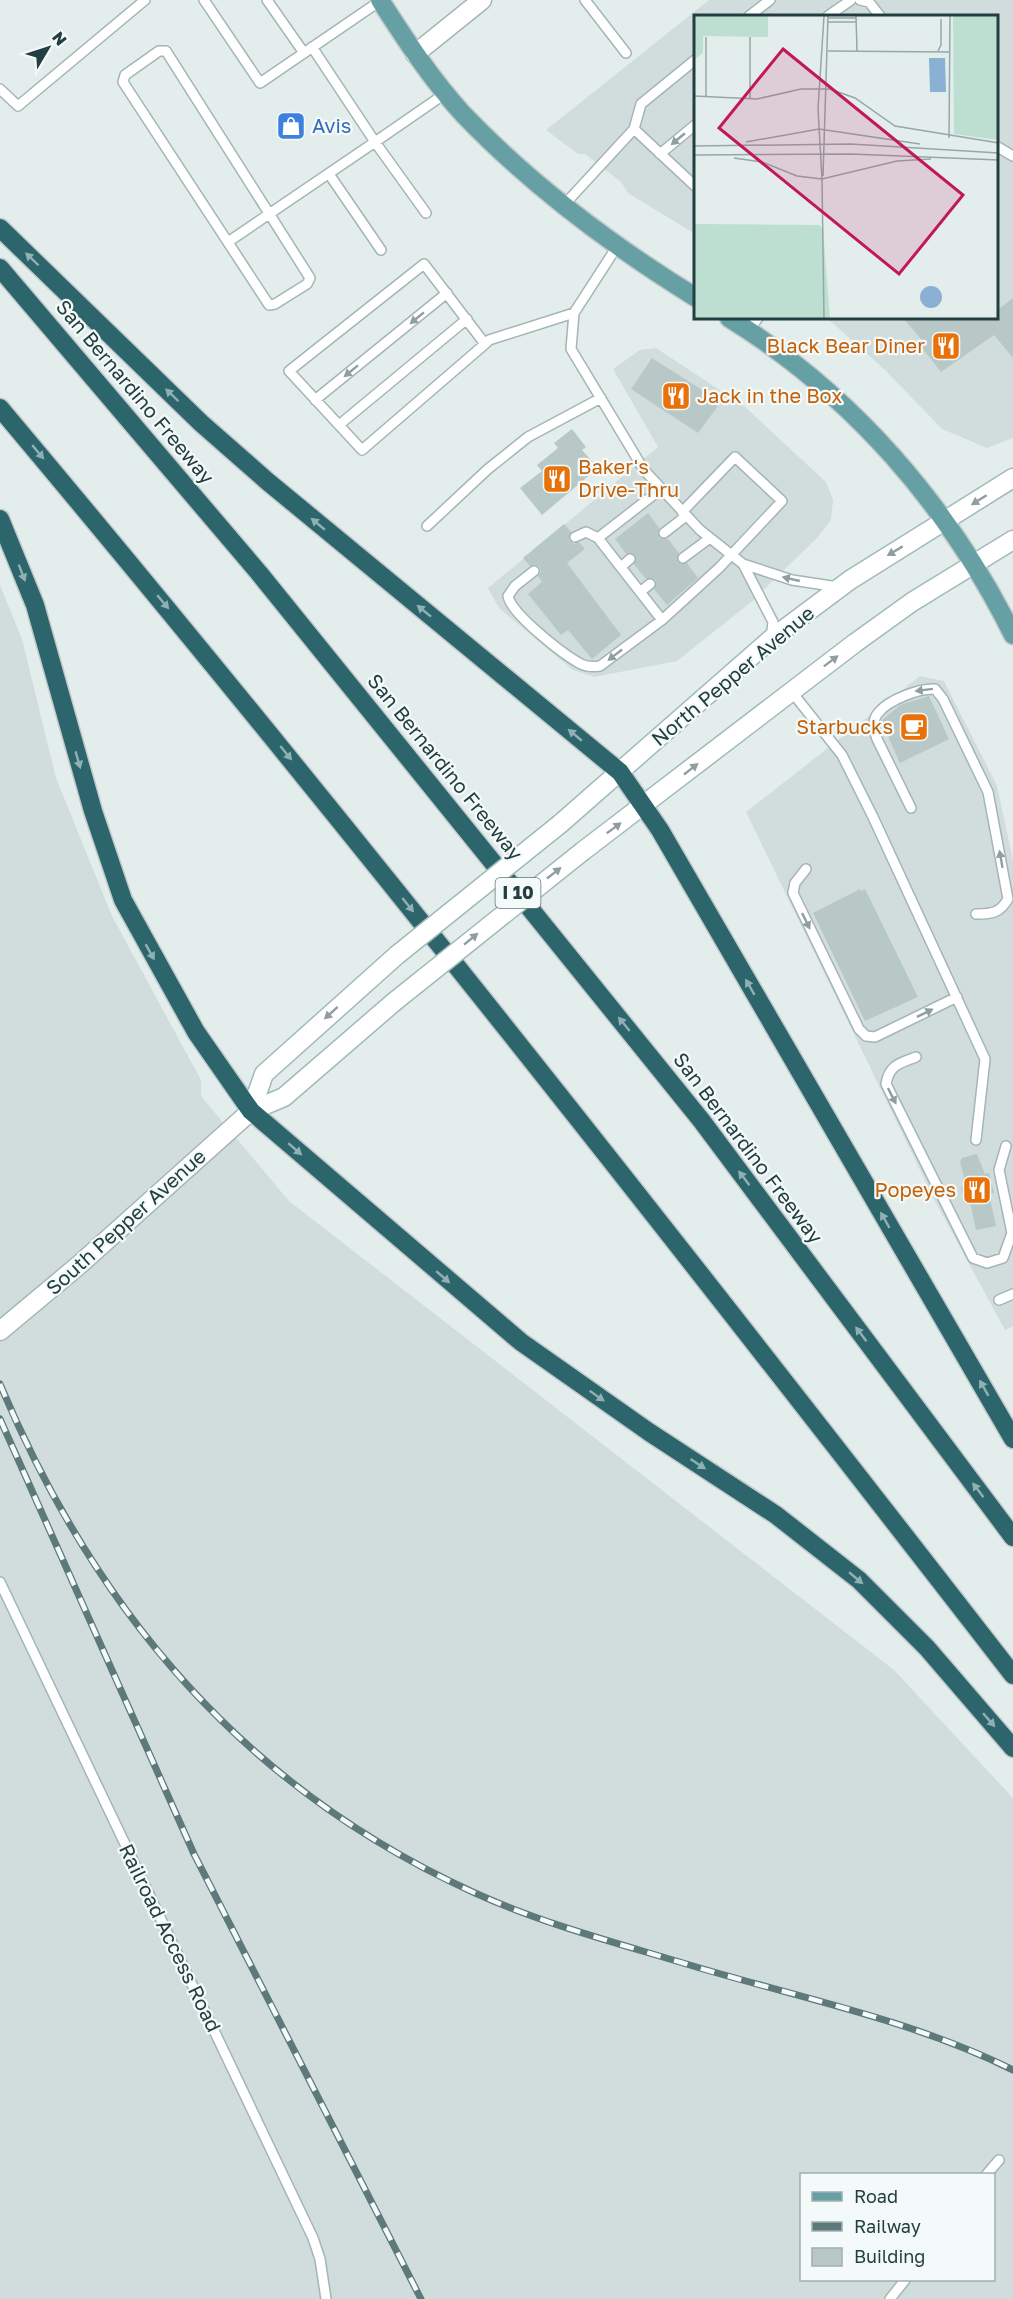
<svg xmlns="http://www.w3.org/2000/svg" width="1013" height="2299" viewBox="0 0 1013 2299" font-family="'Golos Text',sans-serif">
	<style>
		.built { fill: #d1dddc; fill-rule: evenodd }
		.building { fill: #b8c8c6 }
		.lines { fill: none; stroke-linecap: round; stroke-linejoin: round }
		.service-casing { stroke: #a5b5b5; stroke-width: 12 }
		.minor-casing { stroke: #a5b5b5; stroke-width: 21 }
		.secondary-casing { stroke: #a1bab9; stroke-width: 21 }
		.primary-casing { stroke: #c1c9ca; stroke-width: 21 }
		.motorway-casing { stroke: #c1c9ca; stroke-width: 21 }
		.service { stroke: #fff; stroke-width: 9 }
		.minor { stroke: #fff; stroke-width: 18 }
		.secondary { stroke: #fff; stroke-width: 18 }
		.primary { stroke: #67a0a4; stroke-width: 18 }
		.motorway { stroke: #2d656d; stroke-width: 18 }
		.rail-casing { stroke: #5d797b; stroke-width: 7 }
		.rail { stroke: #f4faf9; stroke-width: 4.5; stroke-dasharray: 14; stroke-linecap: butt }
		.secondary-bridge-casing { stroke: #a1bab9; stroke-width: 21; stroke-linecap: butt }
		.secondary-bridge { stroke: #fff; stroke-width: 18 }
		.oneway { fill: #909ea0 }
		.oneway2 { fill: #90b0b3 }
		.labels { text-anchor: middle; stroke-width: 4.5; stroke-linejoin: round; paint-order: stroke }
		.shield { fill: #f4faf9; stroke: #617678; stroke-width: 1.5 }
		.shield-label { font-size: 18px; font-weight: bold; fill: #223e40 }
		.shop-label { font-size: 20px; fill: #366cbe; stroke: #f4faf9; text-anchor: start }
		.food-label { font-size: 20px; fill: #c56008; stroke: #f4faf9; text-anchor: end }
		.street-label { font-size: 20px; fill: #223e40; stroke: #f4faf9 }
		.inset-road { fill: none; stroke: #96a7a7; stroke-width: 1.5 }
		.view { fill: #c2185b; fill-opacity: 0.15; stroke: #c2185b; stroke-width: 3 }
		.inset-edge { fill: none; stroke: #223e40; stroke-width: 3 }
	</style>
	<rect width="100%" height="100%" fill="#e3edec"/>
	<path class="built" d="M709,0H1013V438L987,448L942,429L885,370L827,318H996V16H695V234L628,193L621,182L585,154H578L546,130Z
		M656,348L744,406L826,482L833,500L831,520L818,537L750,603L677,661L594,677L573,670L499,608L488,588L658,447L613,369L640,350Z
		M0,585L22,639L56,778L112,916L201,1080V1096L289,1201L894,1670L1013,1798V2299H0ZM802,2174H994V2280H802Z
		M920,676L944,681L997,786L1013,860V1326L1005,1330L936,1203L746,812Z"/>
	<path class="building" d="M1013,298V358L994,335L941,372L919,344L922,340L903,318H996V311Z
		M652,358L721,402L698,433L631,389Z
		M572,429L586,447L582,450L598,468L542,515L520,488L542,471L537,465L558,448L554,443Z
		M648,513L659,528V538L668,539L679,553L678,562L687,563L698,578L667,605L654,589L656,580L646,579L634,564L635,555L626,554L615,539Z
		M564,524L571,532L569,540L574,544L579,542L585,549L567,563L621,635L592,659L568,630L561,635L528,594L542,582L538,576L541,571L539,566H530L523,558Z
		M929,696L949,739L900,763L881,721L900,705Z
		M860,889L861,891L865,889L918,997L865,1021L813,913Z
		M977,1154L985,1174L989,1173L994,1193L989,1194L996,1226L976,1230L970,1202L965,1203L961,1187L966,1185L960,1162L962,1158Z"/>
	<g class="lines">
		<g class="service-casing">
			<path id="service" d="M204,0L260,83L380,1
				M267,0L304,53
				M585,0L626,53
				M860,0L869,2L880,16
				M749,16L770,0
				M828,16L851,0
				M312,47L375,142L446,93
				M159,51H166L310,278L307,284L275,304L269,305L123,82L125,75Z
				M0,89L18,106L145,0
				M634,129L695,186
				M996,146L1013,156
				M660,154L695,125
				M329,174L381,250
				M564,205L634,129L641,104L695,60
				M228,242L375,142L426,213
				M618,245L574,313L571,349L644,470L700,530L743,564L792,580L838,587
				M749,330L758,318
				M485,344L424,264L289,371L362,450L485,344L489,340L574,313
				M315,400L447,293
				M339,425L467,319
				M661,489L598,538L662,620L719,568L782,501L735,457L682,512
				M427,526L488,469L528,437L601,398
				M664,533L686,516
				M575,537L586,532L598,538
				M683,558L710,538
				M743,564L773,622L771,639
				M621,567L630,559
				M534,571L515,586L508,596C511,614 564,655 581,664C587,667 594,667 600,666L662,620
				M640,592L650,584
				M791,691L842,755L873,817L985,1059L976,1140
				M911,808L877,739C874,731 871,720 879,712C889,700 919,688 935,689L943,699L988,792L1008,899C1000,913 992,914 976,914
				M806,869L795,883L793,893L859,1029L866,1036L875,1037L957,997
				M916,1057C900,1063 889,1065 886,1084L973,1258L987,1263L1003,1258L1012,1233L999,1170L1006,1146
				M999,1300L1013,1294
				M0,1582L313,2238L320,2259L326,2299
				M987,2174L999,2160
				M890,2299L905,2280"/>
		</g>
		<g class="minor-casing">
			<path id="minor" d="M415,54L482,0
				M0,1331L79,1265L251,1111"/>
		</g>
		<g class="secondary-casing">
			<path id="secondary" d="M560,824L771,639L850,580L1013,478
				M583,851L855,643L912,602L1013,540
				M251,1111L264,1074L397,955
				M251,1111L284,1097L394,1002"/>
		</g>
		<g class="primary-casing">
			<path id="primary" d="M380,0C405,39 431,79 463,114C531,185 611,245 695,297
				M729,318C852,394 949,506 1013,635"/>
		</g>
		<g class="motorway-casing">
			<path id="motorway" d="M0,228L201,423L267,481L620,772L660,830L1013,1439
				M0,268L259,573L701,1120L1013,1537
				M0,408C348,822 681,1247 1013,1675
				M0,519L35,605L93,811L123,900L196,1032L251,1111L521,1342L649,1432L776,1515L859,1580L927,1648L1013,1748"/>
		</g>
		<use href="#service" class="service"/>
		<use href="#minor" class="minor"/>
		<use href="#secondary" class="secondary"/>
		<use href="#primary" class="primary"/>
		<use href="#motorway" class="motorway"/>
		<g class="rail-casing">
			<path id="rail" d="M0,1384C96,1613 246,1789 475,1893C541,1923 613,1942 683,1963C791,1996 911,2019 1013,2070
				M0,1419L194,1854L421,2299"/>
		</g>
		<use href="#rail" class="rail"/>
		<g class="secondary-bridge-casing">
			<path id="secondary-bridge" d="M397,955L560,824
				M394,1002L583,851"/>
		</g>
		<use href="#secondary-bridge" class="secondary-bridge"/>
	</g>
	<defs><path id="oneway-solid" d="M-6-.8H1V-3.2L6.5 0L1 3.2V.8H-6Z" transform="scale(1.5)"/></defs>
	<g class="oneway">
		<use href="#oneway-solid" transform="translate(678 139) rotate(140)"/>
		<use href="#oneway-solid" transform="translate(417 318) rotate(141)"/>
		<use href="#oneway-solid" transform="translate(351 371) rotate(141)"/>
		<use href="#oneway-solid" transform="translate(979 500) rotate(148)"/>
		<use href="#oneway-solid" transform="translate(895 551) rotate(149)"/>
		<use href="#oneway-solid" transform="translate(791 579) rotate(-167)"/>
		<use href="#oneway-solid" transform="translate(615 655) rotate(142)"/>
		<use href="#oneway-solid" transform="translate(831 661) rotate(-37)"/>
		<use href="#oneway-solid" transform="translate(924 690) rotate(173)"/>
		<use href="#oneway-solid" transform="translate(691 769) rotate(-38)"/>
		<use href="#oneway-solid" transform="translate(614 828) rotate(-36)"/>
		<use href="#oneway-solid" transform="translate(1001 859) rotate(-100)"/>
		<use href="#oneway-solid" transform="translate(554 873) rotate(-38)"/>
		<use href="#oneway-solid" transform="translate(806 921) rotate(64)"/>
		<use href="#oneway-solid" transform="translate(471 939) rotate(-39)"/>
		<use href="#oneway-solid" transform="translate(331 1013) rotate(138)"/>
		<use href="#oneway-solid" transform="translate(925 1013) rotate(-26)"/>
		<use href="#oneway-solid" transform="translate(892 1096) rotate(63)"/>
	</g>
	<g class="oneway2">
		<use href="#oneway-solid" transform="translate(32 259) rotate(-136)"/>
		<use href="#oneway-solid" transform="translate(172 395) rotate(-136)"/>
		<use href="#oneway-solid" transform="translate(38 452) rotate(50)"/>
		<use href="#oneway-solid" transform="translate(318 524) rotate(-140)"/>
		<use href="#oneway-solid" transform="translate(22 573) rotate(69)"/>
		<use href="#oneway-solid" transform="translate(163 602) rotate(50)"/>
		<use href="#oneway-solid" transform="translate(424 611) rotate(-141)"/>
		<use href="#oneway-solid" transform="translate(575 735) rotate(-140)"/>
		<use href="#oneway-solid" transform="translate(286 753) rotate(51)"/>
		<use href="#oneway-solid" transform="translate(78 760) rotate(74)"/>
		<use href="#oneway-solid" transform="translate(408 905) rotate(51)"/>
		<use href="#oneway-solid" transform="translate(150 952) rotate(61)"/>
		<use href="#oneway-solid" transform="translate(750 987) rotate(-120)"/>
		<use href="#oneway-solid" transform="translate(624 1024) rotate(-129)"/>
		<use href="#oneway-solid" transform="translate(295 1149) rotate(41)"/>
		<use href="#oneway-solid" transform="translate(744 1178) rotate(-127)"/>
		<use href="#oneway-solid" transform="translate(885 1220) rotate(-120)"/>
		<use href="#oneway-solid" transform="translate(443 1277) rotate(41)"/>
		<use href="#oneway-solid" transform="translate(861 1334) rotate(-127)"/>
		<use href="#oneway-solid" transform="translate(984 1388) rotate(-120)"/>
		<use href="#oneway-solid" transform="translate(597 1396) rotate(35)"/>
		<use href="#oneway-solid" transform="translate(698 1464) rotate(33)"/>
		<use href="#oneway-solid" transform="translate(978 1490) rotate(-127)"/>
		<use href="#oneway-solid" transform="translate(856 1578) rotate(40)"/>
		<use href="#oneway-solid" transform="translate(989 1720) rotate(49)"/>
	</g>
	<defs>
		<g id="shop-square" transform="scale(1.5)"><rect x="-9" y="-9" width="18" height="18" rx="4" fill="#3f7fe0" stroke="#f4faf9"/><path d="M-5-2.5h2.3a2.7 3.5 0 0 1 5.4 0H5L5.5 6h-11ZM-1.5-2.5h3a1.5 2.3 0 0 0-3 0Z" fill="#fff"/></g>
		<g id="restaurant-square" transform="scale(1.5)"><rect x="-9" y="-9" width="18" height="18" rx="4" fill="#e8710a" stroke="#f4faf9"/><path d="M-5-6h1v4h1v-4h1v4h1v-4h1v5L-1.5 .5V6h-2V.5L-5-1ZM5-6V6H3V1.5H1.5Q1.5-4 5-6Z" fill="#fff"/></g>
		<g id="cafe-square" transform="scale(1.5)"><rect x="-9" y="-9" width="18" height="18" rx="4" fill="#e8710a" stroke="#f4faf9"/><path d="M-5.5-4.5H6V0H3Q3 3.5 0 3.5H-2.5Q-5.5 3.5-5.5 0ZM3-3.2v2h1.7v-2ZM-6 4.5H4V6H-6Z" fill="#fff"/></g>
	</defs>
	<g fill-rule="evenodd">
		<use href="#shop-square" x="291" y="126"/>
		<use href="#restaurant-square" x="946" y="346"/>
		<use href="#restaurant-square" x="676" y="396"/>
		<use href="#restaurant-square" x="557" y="479"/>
		<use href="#cafe-square" x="914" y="727"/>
		<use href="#restaurant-square" x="977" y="1190"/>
	</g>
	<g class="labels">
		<rect class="shield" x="495.5" y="878" width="45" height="30" rx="4.5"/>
		<g class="shield-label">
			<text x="518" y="899">I 10</text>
		</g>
		<g class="shop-label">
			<text x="312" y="133">Avis</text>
		</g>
		<g class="food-label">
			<text x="925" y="353">Black Bear Diner</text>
			<text x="697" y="403" text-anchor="start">Jack in the Box</text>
			<text x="578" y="474" text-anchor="start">Baker's<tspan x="578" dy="23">Drive-Thru</tspan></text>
			<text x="893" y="734">Starbucks</text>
			<text x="956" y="1197">Popeyes</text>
		</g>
		<g class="street-label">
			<text transform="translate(135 392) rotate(50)" y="7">San Bernardino Freeway</text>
			<text transform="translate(733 676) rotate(-40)" y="7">North Pepper Avenue</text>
			<text transform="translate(445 767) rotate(51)" y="7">San Bernardino Freeway</text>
			<text transform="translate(748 1148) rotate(53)" y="7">San Bernardino Freeway</text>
			<text transform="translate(126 1222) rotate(-42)" y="7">South Pepper Avenue</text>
			<text transform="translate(170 1938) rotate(64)" y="7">Railroad Access Road</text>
		</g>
	</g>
	<g transform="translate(694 15)">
		<rect width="304" height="304" fill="#e3edec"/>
		<path d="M0,1H74V22L9,21V38L0,45ZM259,1H304V125L260,119ZM0,209L125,210L129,214L136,304H0Z" fill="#bcdfd1"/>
		<path d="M235,43H251L252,77H236ZM226 282a11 11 0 1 1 22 0a11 11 0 1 1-22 0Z" fill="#8ab0d4"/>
		<path class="inset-road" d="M162,1L163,36M134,3H162M134,7H162M12,22V81M56,22V84M134,36L256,37M244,36L247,30V4M0,81L63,84L107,74H136L161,83L201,111L305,128M255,123L256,1M52,127L125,114L226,129M0,131L157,129L305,138M0,140L157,139L305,145M40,143L68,147L103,161L128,164L203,146L237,144M129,161L134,1M128,164L130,304M128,164L124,94L130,1"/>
		<path class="view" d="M89,34L269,180L205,259L25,113Z"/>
		<rect width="304" height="304" class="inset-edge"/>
	</g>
	<rect x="800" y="2173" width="195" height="108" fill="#f4faf9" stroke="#a0afaf" stroke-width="1.5"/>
	<rect x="812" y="2192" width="30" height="9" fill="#67a0a4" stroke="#a0afaf" stroke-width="1.5"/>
	<text x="854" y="2203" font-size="18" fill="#223e40">Road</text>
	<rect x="812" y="2222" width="30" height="9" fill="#5d797b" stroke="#a0afaf" stroke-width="1.5"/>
	<text x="854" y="2233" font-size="18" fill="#223e40">Railway</text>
	<rect x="812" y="2248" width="30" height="18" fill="#b8c8c6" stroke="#a0afaf" stroke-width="1.5"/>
	<text x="854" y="2263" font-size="18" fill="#223e40">Building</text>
	<g transform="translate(48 48) rotate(51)" stroke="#f4faf9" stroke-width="4.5" paint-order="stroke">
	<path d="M0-4.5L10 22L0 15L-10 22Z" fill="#223e40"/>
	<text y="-9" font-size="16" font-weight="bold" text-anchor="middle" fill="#223e40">N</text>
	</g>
</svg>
